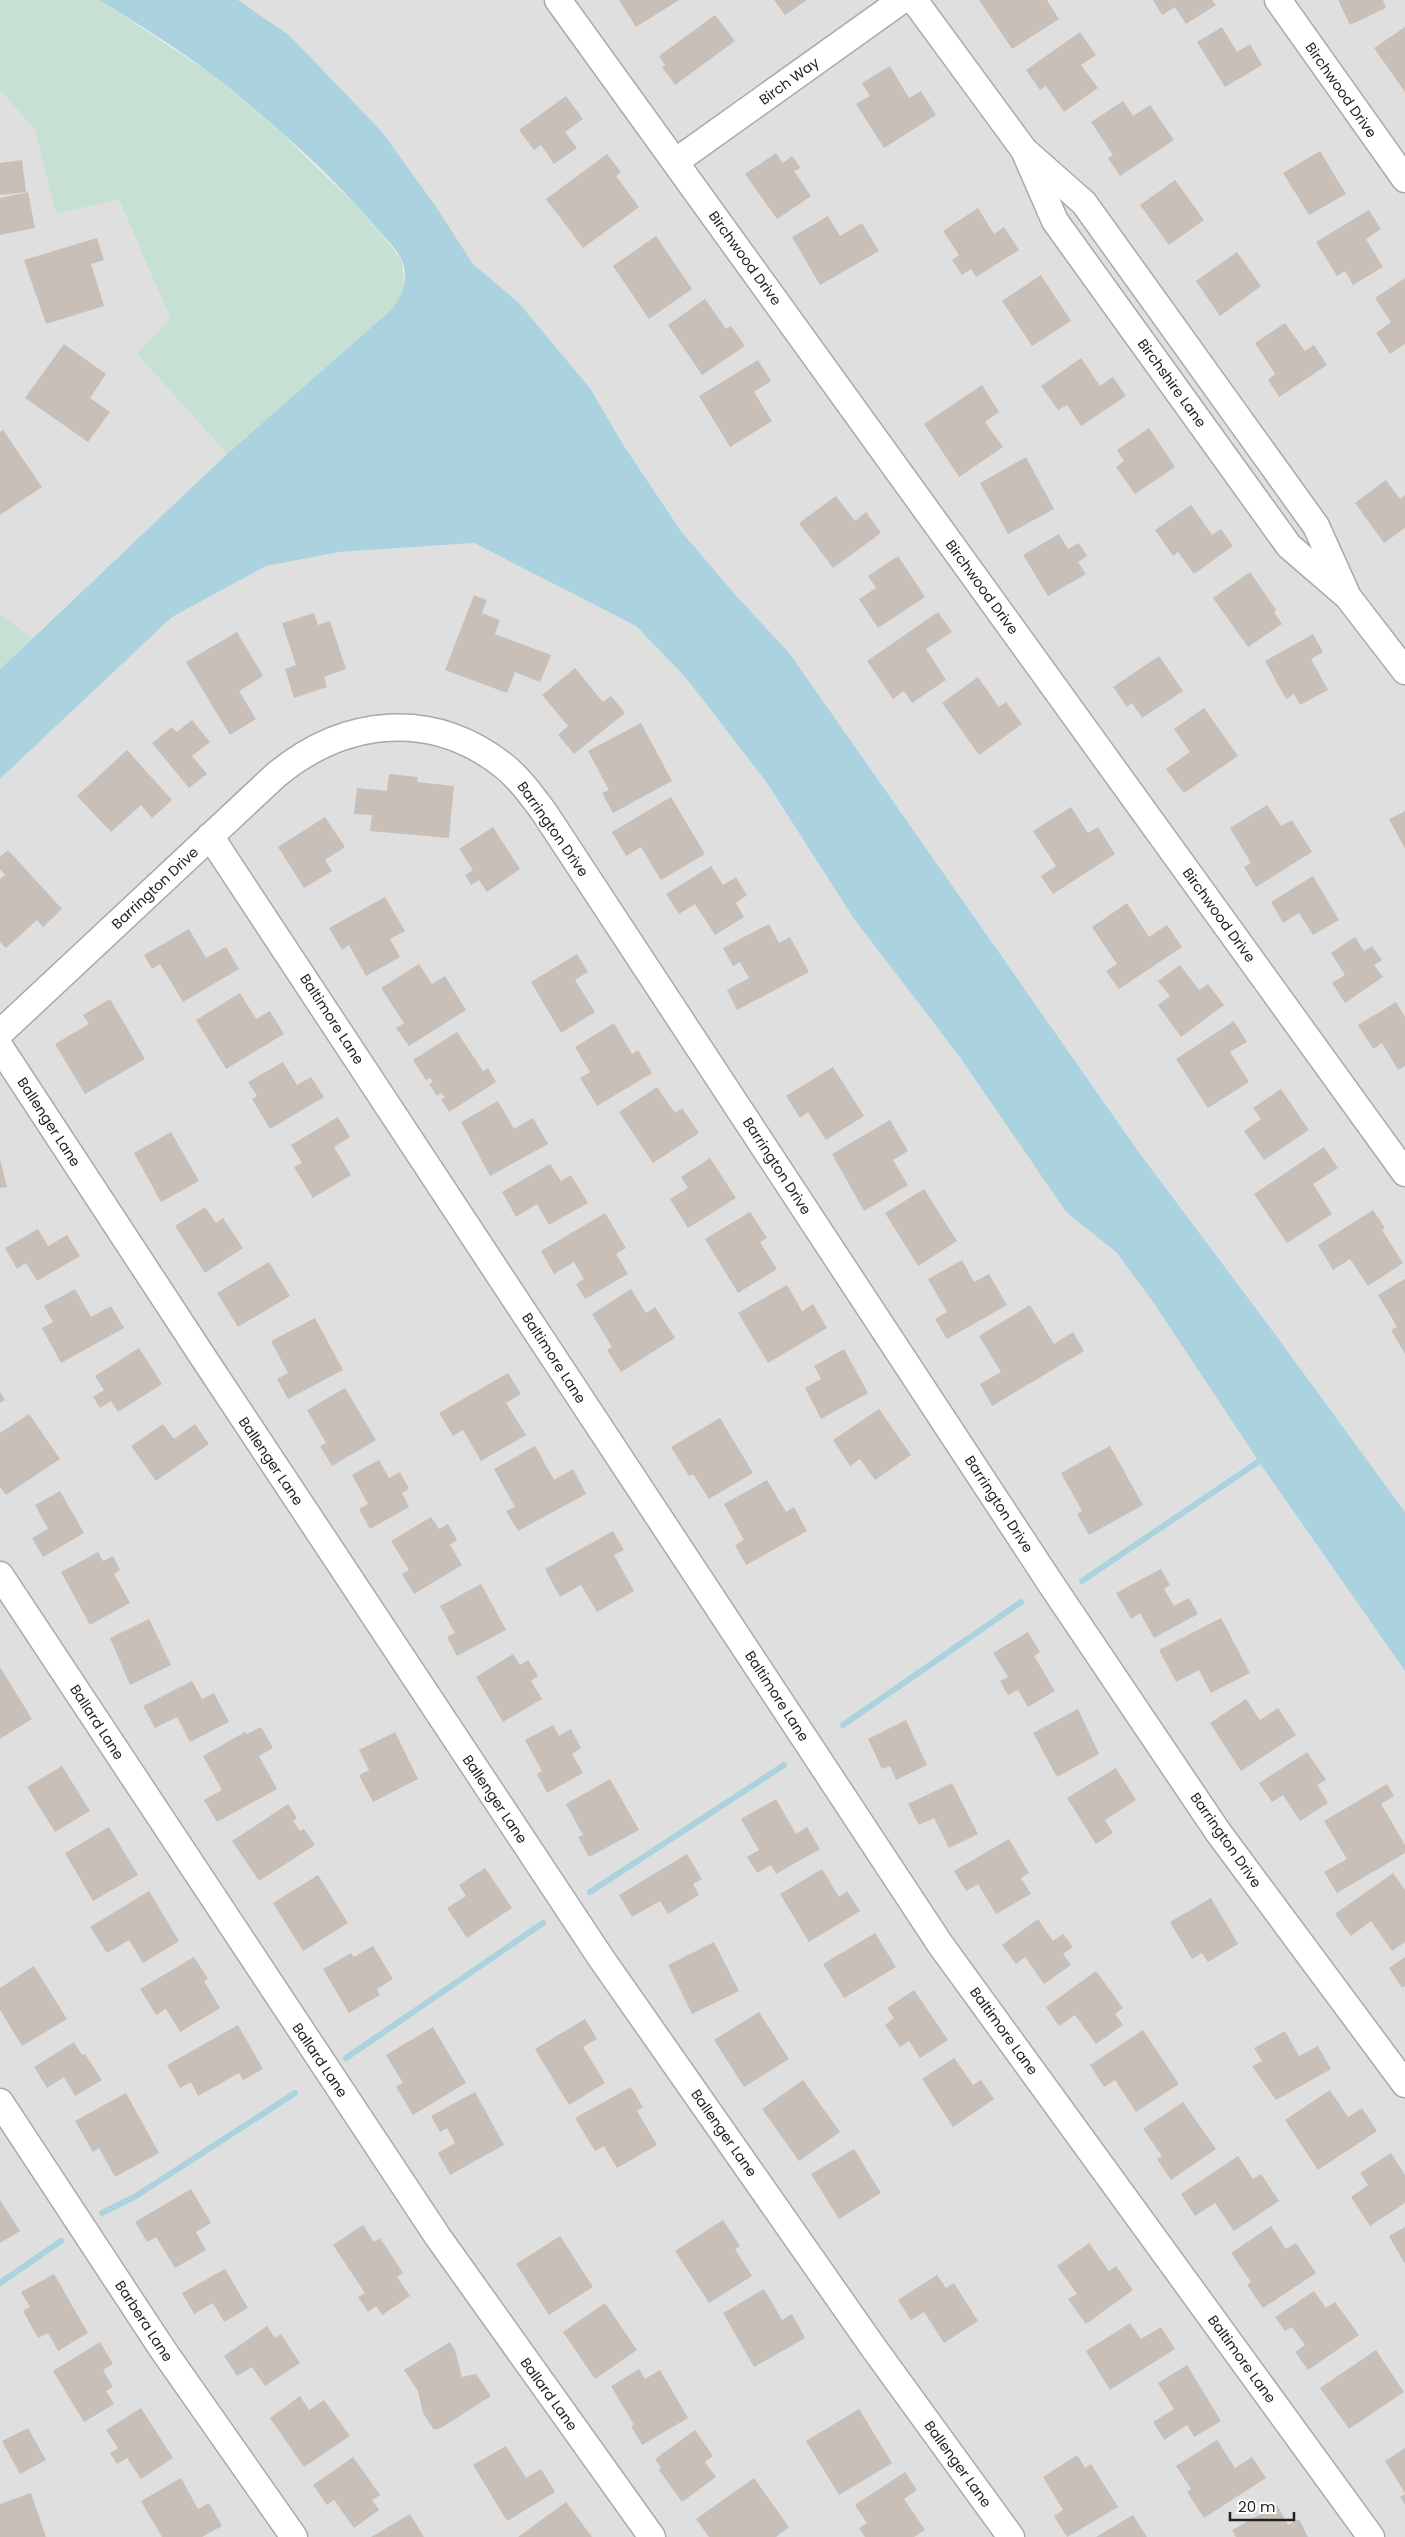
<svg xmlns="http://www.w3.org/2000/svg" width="1405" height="2537" viewBox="0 0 1405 2537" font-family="Poppins,sans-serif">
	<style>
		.residential { fill: #e0dfdf }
		.wetland { fill: #c6e0d4 }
		.water { fill: #aad3df }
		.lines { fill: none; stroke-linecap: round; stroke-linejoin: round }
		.stream { stroke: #aad3df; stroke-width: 6 }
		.building { fill: #c7bfb8 }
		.minor-casing { stroke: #a9a9a9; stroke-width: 29 }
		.minor { stroke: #fff; stroke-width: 26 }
		.labels { text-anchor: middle; stroke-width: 5; stroke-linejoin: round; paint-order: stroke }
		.street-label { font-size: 14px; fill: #222; stroke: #fff }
	</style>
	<rect width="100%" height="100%" fill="#f2efe9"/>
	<path class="residential" d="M238,0H1405V1512L1275,1334L1138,1151L790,654L732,591L681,531L624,446L590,388L519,303L473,264L437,208L289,35Z
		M0,90L35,130L56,212L119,200L170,318L137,354L227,454L32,638L0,613Z
		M474,543L636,626L686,678L767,783L854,919L959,1056L1066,1212L1116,1252L1153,1302L1261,1465L1405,1671V2537H0V779L172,617L266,566L340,552Z"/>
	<path class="wetland" d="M0,0H100L210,73L273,125L357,206L395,251L402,261L405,285L401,298L392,309L227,454L137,354L170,318L119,200L56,213L35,130L0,90Z
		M0,613L32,638L0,669Z"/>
	<path class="water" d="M100,0H238L289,35L382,132L437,208L473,264L519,303L590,388L624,446L681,531L732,591L790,654L1138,1151L1275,1334L1405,1512V1671L1261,1465L1153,1302L1116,1252L1066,1212L959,1056L854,919L767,783L686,678L636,626L474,543L340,552L266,566L172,617L0,779V669L227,454L392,309C403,295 408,281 403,263C398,249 382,236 373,224C329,172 265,116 211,74C176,47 137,24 100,0Z"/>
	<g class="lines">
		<path class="stream" d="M1082,1581L1258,1462
			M843,1725L1021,1602
			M590,1892L784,1765
			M346,2058L543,1923
			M102,2213L136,2196L295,2093
			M0,2283L61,2241"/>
	</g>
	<path class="building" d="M619,0H679L636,27Z
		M774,0H807L785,15Z
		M979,0H1047L1059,19L1012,49Z
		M1153,0H1212L1216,5L1186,24L1175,7L1162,15Z
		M1338,0H1383L1386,8L1350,25Z
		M715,15L735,41L675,85L662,67L665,65L659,56Z
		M1222,27L1237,52L1250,44L1262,65L1225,87L1197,42Z
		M1405,27V92L1374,48Z
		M1080,32L1096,55L1081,65L1098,88L1064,112L1046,86L1040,90L1026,70Z
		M890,66L909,98L921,91L936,115L884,148L856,104L870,96L862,83Z
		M566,96L583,119L565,132L577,148L554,164L541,145L534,150L519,130Z
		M1123,101L1133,116L1150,105L1174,140L1120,176L1108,158L1113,155L1091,122Z
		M1320,151L1346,194L1309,215L1283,173Z
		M776,153L783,163L792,156L801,168L794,171L811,196L777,219L745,174Z
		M607,154L621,172L616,176L639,207L583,248L546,199Z
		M22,160L26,192L0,195V163Z
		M1175,180L1204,220L1169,245L1140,205Z
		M28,192L35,228L0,235V198Z
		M978,208L994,234L1004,227L1019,250L976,277L971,269L962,275L952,260L959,255L943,231Z
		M1369,210L1381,229L1366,239L1383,267L1353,285L1345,271L1337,276L1316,242Z
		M828,216L840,236L862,223L879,251L820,285L792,237Z
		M656,236L692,289L649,319L613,266Z
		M97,238L104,260L91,264L104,306L46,324L24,260Z
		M1237,252L1261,286L1220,316L1196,281Z
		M1041,275L1071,321L1032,346L1002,301Z
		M1405,278V344L1390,354L1376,333L1391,322L1375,298Z
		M705,299L726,329L731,326L745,346L702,375L668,325Z
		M1285,323L1305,351L1314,345L1327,365L1279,397L1268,380L1275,374L1255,343Z
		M64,344L106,374L90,398L110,412L88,442L25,398Z
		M1081,358L1100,386L1113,377L1126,396L1081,426L1067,405L1058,410L1041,386Z
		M758,360L771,381L754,392L772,421L730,447L699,396Z
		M982,385L999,412L985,422L1003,447L959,477L924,424Z
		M1149,428L1175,467L1135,494L1116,467L1124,461L1117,450Z
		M3,430L42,487L0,515V432Z
		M1026,457L1054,509L1008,534L980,483Z
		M1386,480L1400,499L1405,495V528L1384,543L1355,503Z
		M836,496L855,521L866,512L881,533L833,568L799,523Z
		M1191,505L1212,535L1221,529L1233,546L1194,574L1178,552L1173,556L1155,530Z
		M1059,534L1068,549L1079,543L1087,556L1078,562L1086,574L1048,596L1023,555Z
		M898,556L925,597L878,628L859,599L876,588L868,576Z
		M1250,572L1276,610L1274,612L1282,624L1248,647L1213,598Z
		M474,595L487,600L482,613L500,620L495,634L551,655L540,682L515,672L507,693L445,670Z
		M938,612L952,632L926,649L946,680L912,703L904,691L893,699L867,661Z
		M314,613L318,625L330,621L346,669L324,677L327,687L294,698L285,669L296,665L282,623Z
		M237,632L263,676L239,691L256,719L230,735L186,662Z
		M1313,634L1323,652L1311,659L1328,690L1300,705L1294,694L1286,699L1265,661Z
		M1159,656L1183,691L1142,718L1132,703L1127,707L1113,687Z
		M575,668L603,702L611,696L625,713L574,754L558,735L568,726L542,695Z
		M978,677L999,707L1006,702L1022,724L979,755L942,703Z
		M1204,708L1238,756L1184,793L1166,769L1190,752L1174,729Z
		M192,720L210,742L192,756L207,774L189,788L152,743L172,727L177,732Z
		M641,723L672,781L613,813L602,793L609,790L588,751Z
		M127,750L172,800L152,818L141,805L111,832L77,796Z
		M389,774L418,777L417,782L454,786L449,838L370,831L372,815L354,814L357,788L387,791Z
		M671,797L705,854L661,880L641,847L626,856L612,832Z
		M1267,805L1281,826L1292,820L1312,852L1256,887L1244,867L1251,863L1230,828Z
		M1071,807L1088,833L1098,827L1115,854L1053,894L1041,876L1056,866L1033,831Z
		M1405,811V849L1389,819Z
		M325,817L345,847L325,860L332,871L304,888L278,847Z
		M493,827L520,869L487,892L479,880L471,885L465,875L473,870L459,849Z
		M8,850L62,909L43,927L37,920L6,948L0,942V879L5,875L0,869V857Z
		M711,866L723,885L736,877L747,895L736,903L744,917L715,935L695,904L679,914L666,894Z
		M1313,876L1339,920L1313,935L1299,913L1283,923L1271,902Z
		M385,897L405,931L390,939L400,957L366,976L349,945L342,950L329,928Z
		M1127,903L1149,937L1167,925L1182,947L1119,989L1106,971L1117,964L1092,927Z
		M769,924L779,943L790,937L809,972L737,1010L727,990L749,978L740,962L733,966L723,948Z
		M189,929L206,958L226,947L239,969L183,1002L160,964L152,969L144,955Z
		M1355,937L1364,951L1372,946L1382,960L1374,965L1383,977L1345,1003L1332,983L1345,975L1331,953Z
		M577,954L588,972L575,980L595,1012L561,1033L531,982Z
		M419,964L432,984L445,976L466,1010L409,1046L396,1028L404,1023L381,988Z
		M1180,965L1199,990L1208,984L1224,1005L1181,1037L1158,1005L1170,996L1158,981Z
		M240,993L256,1019L270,1011L284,1034L226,1069L196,1020Z
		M110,999L145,1059L85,1094L55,1044L89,1024L83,1015Z
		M1396,1002L1405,1017V1066L1398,1070L1382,1043L1373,1049L1358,1025Z
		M1234,1021L1247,1042L1230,1052L1249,1082L1208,1108L1176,1059Z
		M614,1023L632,1054L638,1050L652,1073L597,1106L580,1078L590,1072L575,1047Z
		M457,1032L483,1071L488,1068L496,1082L449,1112L441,1099L445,1098L441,1093L437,1096L429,1084L433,1082L430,1078L426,1080L413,1060Z
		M283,1062L297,1085L311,1077L324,1097L270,1129L252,1099L257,1096L248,1082Z
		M833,1067L864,1116L826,1140L808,1112L800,1118L786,1096Z
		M657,1087L675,1113L682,1108L699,1133L653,1163L619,1112Z
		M1281,1089L1309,1130L1264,1160L1244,1131L1261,1119L1253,1108Z
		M498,1101L514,1129L533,1118L548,1144L490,1176L461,1122Z
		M338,1117L350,1137L334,1147L351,1175L313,1198L294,1167L302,1163L291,1145Z
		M890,1120L908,1151L893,1160L908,1185L864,1211L832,1154Z
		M171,1132L199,1181L161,1202L134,1153Z
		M1324,1147L1338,1168L1313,1184L1332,1214L1287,1243L1254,1194Z
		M710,1158L736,1198L688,1228L670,1199L688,1188L681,1177Z
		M0,1159L7,1187L0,1188Z
		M550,1164L561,1181L571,1175L588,1203L549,1225L537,1204L516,1217L502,1192Z
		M924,1189L957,1241L918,1266L885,1213Z
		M205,1207L216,1223L223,1218L243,1248L205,1273L175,1226Z
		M1373,1210L1385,1228L1382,1230L1403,1263L1368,1286L1350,1259L1333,1270L1318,1245Z
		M750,1212L767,1238L760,1242L777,1269L738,1293L705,1239Z
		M605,1213L626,1248L616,1254L628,1274L585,1299L576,1284L584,1279L574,1262L554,1274L541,1251Z
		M38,1229L48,1246L67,1235L80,1256L37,1281L26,1263L17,1269L5,1248Z
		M962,1260L974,1282L989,1274L1007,1305L947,1339L935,1319L947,1312L928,1279Z
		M269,1262L290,1296L238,1327L217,1293Z
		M1405,1279V1354L1391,1330L1397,1327L1378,1295Z
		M787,1285L802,1311L813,1304L827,1328L768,1363L738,1313Z
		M75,1289L91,1317L111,1306L124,1328L61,1363L42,1328L53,1322L44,1306Z
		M631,1289L646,1313L655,1307L675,1338L621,1372L607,1350L612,1347L592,1314Z
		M1030,1305L1054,1344L1073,1332L1084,1351L992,1406L980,1384L1001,1372L979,1336Z
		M315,1318L343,1370L288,1399L277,1379L288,1373L271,1341Z
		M139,1348L162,1384L118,1412L111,1401L100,1408L93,1397L104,1390L95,1376Z
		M844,1349L868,1393L821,1419L805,1388L821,1379L814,1366Z
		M508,1373L521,1394L506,1403L526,1435L481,1461L463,1430L453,1436L439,1413Z
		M345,1388L376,1440L332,1466L320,1446L326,1443L307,1410Z
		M0,1391L5,1400L0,1403Z
		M879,1409L911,1455L875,1480L860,1459L850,1466L833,1440Z
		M29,1414L60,1459L6,1495L0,1487V1433Z
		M720,1418L753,1473L709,1499L693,1474L689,1476L671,1447Z
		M163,1424L174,1439L195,1424L209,1444L156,1481L131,1446Z
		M535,1446L554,1480L573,1469L586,1494L518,1531L506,1511L515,1507L494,1469Z
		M1110,1446L1143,1505L1089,1535L1077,1514L1082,1511L1061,1473Z
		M379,1460L389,1478L400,1472L409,1489L402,1493L409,1507L370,1529L359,1509L368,1504L352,1475Z
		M767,1480L786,1512L794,1507L807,1531L746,1565L735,1545L744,1540L724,1504Z
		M60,1491L84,1533L43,1557L32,1538L48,1529L35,1505Z
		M431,1517L439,1529L448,1524L457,1540L450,1545L462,1565L414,1594L402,1574L409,1570L391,1541Z
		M613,1531L624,1550L614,1555L634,1591L597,1612L581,1585L560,1597L545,1569Z
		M98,1552L103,1561L113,1556L120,1570L114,1574L130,1603L90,1625L61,1572Z
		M1161,1569L1170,1585L1164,1589L1174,1606L1189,1598L1198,1614L1154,1638L1140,1613L1131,1619L1116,1593Z
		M481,1584L506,1630L457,1656L447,1637L455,1633L440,1606Z
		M1221,1618L1250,1673L1211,1693L1199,1670L1176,1682L1159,1650Z
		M149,1619L171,1665L130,1685L110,1638Z
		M1028,1632L1040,1652L1034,1656L1055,1691L1028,1707L1018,1690L1008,1695L1000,1681L1008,1677L993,1653Z
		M513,1654L520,1665L528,1660L538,1676L531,1681L542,1699L503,1722L476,1677Z
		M0,1667L32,1719L0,1739Z
		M192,1681L202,1699L214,1693L229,1722L190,1742L177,1717L155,1728L143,1706Z
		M1246,1699L1260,1720L1278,1708L1296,1735L1241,1771L1210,1723Z
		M1078,1709L1099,1754L1057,1777L1033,1733Z
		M906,1720L927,1765L896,1780L890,1766L882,1769L868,1739Z
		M553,1725L559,1736L571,1729L581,1748L572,1754L583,1773L547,1793L537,1774L542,1771L525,1740Z
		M261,1727L273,1748L259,1756L277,1789L217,1822L204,1800L222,1790L203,1756L245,1732L247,1734Z
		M395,1732L418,1779L373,1802L359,1775L369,1770L359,1750Z
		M1307,1752L1326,1780L1317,1785L1328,1803L1300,1821L1283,1795L1272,1802L1259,1783Z
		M62,1766L90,1811L55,1832L27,1787Z
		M1116,1768L1136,1800L1105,1820L1113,1833L1096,1844L1067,1798Z
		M610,1779L639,1830L589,1857L578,1837L583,1835L566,1804Z
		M952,1783L978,1834L949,1848L934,1818L919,1825L908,1804Z
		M1387,1784L1394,1796L1381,1804L1405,1845V1853L1337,1893L1324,1872L1347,1859L1324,1821Z
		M776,1799L796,1834L807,1827L820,1849L776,1874L771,1865L757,1873L747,1857L759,1850L741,1819Z
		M288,1804L297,1818L293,1821L300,1831L304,1829L315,1845L259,1881L232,1841Z
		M109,1827L138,1875L93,1901L65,1853Z
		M1009,1839L1029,1873L1021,1878L1031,1894L996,1914L978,1884L966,1891L954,1871Z
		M687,1854L702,1879L693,1884L699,1895L668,1914L660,1901L632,1917L619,1895Z
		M485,1868L512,1908L467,1938L447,1908L466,1896L459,1885Z
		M822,1869L839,1897L847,1891L860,1911L809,1942L780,1894Z
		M1393,1873L1405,1890V1942L1392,1951L1371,1921L1351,1936L1335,1914Z
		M318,1875L348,1923L303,1951L273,1903Z
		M149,1891L179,1941L143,1963L129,1940L107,1953L90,1927Z
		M1211,1898L1238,1944L1208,1962L1202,1953L1192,1959L1170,1922Z
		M1038,1919L1053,1941L1063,1934L1073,1947L1063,1954L1071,1965L1044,1984L1025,1957L1016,1964L1002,1945Z
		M875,1933L896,1967L844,1998L823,1964Z
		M714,1942L739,1991L692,2014L668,1965Z
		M373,1946L393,1979L377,1989L380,1995L349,2013L323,1969L351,1953L354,1957Z
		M194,1957L208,1979L204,1981L220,2008L180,2032L166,2009L156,2015L140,1989Z
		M1405,1957V1986L1402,1988L1389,1968Z
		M34,1966L67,2019L22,2046L0,2010V1988Z
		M1096,1971L1123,2008L1115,2014L1123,2025L1096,2044L1075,2015L1059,2026L1046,2007Z
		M914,1990L948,2040L920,2058L909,2041L900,2047L885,2025L894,2018L887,2008Z
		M759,2012L789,2059L744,2087L714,2040Z
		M585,2019L597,2039L583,2047L605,2083L569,2105L535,2049Z
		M238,2025L263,2069L243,2080L239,2073L198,2096L191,2082L180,2088L167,2065Z
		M433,2027L466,2083L413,2115L396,2087L403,2083L386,2055Z
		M1143,2030L1179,2084L1136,2112L1115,2080L1104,2087L1090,2065Z
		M1285,2031L1299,2056L1318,2046L1331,2069L1276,2100L1252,2066L1262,2061L1254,2048Z
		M74,2042L82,2055L85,2054L102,2080L75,2096L64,2077L47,2088L34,2067Z
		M954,2058L973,2085L981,2080L994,2099L953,2127L922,2079Z
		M803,2080L840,2132L799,2161L762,2109Z
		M631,2087L643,2107L637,2111L657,2145L617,2168L604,2146L595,2151L575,2118Z
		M1330,2090L1348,2117L1362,2108L1377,2131L1318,2170L1285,2120Z
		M475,2092L504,2145L450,2175L438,2153L455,2143L447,2128L440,2132L431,2116Z
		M126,2093L159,2153L115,2177L99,2148L93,2152L75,2121Z
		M1183,2102L1216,2149L1171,2180L1157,2159L1162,2156L1143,2129Z
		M854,2149L881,2193L839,2219L811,2174Z
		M1391,2153L1405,2175V2203L1370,2226L1351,2197L1368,2185L1360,2173Z
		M1238,2156L1253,2179L1261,2174L1279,2201L1234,2231L1215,2203L1195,2216L1181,2194Z
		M191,2189L211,2223L196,2232L206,2250L175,2268L156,2237L147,2242L135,2222Z
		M0,2200L20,2231L0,2243Z
		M723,2220L740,2246L735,2249L752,2276L709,2303L675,2251Z
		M363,2225L374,2242L380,2238L403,2273L397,2277L410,2296L382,2315L376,2306L368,2312L358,2297L365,2293L333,2245Z
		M1271,2226L1286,2249L1296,2243L1316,2273L1263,2308L1247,2285L1251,2282L1231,2253Z
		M1405,2227V2264L1389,2236Z
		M560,2236L593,2287L549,2315L516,2264Z
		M1089,2243L1109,2271L1116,2266L1133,2290L1086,2324L1068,2299L1077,2294L1057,2266Z
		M225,2269L248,2308L224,2322L213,2303L194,2314L182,2293Z
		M54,2274L88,2333L58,2351L48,2333L38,2338L23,2311L30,2307L21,2292Z
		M937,2275L946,2288L954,2283L978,2321L944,2343L924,2312L911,2320L898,2300Z
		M764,2289L782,2320L792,2314L805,2338L754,2367L723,2313Z
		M1314,2291L1326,2308L1335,2302L1359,2335L1308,2370L1295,2352L1305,2345L1292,2327L1285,2331L1275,2317Z
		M605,2303L637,2350L595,2379L563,2332Z
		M1130,2323L1141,2339L1161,2327L1175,2349L1110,2390L1086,2351Z
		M267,2326L275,2338L281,2334L300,2363L265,2386L252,2367L237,2376L224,2356Z
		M100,2342L113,2364L103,2370L113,2387L106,2391L114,2404L84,2422L53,2371Z
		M450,2342L455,2350L462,2377L476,2374L491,2396L441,2428L434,2430L423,2413L418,2391L404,2370Z
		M1376,2350L1404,2392L1349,2429L1320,2388Z
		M1187,2365L1221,2421L1194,2437L1187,2425L1164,2440L1153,2422L1174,2409L1158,2383Z
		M639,2369L645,2379L660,2370L688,2418L642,2445L631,2426L634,2425L611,2386Z
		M300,2396L309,2410L324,2400L350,2436L304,2467L270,2418Z
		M141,2408L173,2458L141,2479L127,2458L117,2464L110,2453L118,2448L106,2430Z
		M859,2409L892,2463L839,2495L806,2441Z
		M28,2428L46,2460L20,2474L2,2441Z
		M695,2430L713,2456L705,2462L716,2477L682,2502L659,2470L661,2468L655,2459Z
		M1217,2440L1235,2468L1252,2457L1266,2478L1204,2518L1187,2492L1191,2489L1176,2466Z
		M506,2446L526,2478L541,2469L555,2492L507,2521L473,2465Z
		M1405,2448V2493L1385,2461Z
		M1077,2455L1085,2468L1091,2464L1118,2507L1067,2537L1054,2516L1063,2510L1043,2477Z
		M353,2457L380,2495L372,2500L379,2510L354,2528L334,2500L327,2505L313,2485Z
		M905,2472L917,2490L904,2499L925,2530L914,2537H865L859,2528L867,2523L855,2505Z
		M181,2478L198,2509L209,2503L222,2526L202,2537H162L141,2501Z
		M754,2478L789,2527L776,2537H709L696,2519Z
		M31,2493L46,2537H0V2504Z
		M1405,2494V2505L1400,2497Z
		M566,2502L592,2537H518Z
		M1277,2505L1288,2525L1299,2519L1308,2537H1236L1232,2530Z
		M410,2514L424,2537H371Z
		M1133,2515L1147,2537H1096Z"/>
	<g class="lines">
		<g class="minor-casing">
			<path id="minor" d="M558,0L1405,1173
				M914,0L1024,150
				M1278,0L1405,179
				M675,162L902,0
				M1348,597L1316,526L1084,203L1024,150L1055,221L1289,546L1348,597L1405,671
				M210,836L940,1944L1371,2537
				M0,1033L276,775C345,718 432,709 504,766C520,779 532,796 544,812L1051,1584L1218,1832L1405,2084
				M0,1047L201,1354L601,1958L873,2347L1011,2537
				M0,1575L438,2237L652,2537
				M0,2102L163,2350L294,2537"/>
		</g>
		<use href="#minor" class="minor"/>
	</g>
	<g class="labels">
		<g class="street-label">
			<text transform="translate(789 81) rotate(-36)" y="5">Birch Way</text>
			<text transform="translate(1341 90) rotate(55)" y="5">Birchwood Drive</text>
			<text transform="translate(745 258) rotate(54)" y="5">Birchwood Drive</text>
			<text transform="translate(1172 383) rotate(54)" y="5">Birchshire Lane</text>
			<text transform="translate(982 587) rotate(54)" y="5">Birchwood Drive</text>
			<text transform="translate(553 829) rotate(55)" y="5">Barrington Drive</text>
			<text transform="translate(155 888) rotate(-43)" y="5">Barrington Drive</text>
			<text transform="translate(1219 915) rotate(54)" y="5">Birchwood Drive</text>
			<text transform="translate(332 1019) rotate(57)" y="5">Baltimore Lane</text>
			<text transform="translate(49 1122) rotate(57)" y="5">Ballenger Lane</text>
			<text transform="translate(777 1166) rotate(57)" y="5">Barrington Drive</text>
			<text transform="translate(554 1358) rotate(57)" y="5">Baltimore Lane</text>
			<text transform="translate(271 1461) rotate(56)" y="5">Ballenger Lane</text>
			<text transform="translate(999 1504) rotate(57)" y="5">Barrington Drive</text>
			<text transform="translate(777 1696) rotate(57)" y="5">Baltimore Lane</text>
			<text transform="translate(97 1722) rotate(57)" y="5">Ballard Lane</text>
			<text transform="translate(495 1799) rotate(56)" y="5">Ballenger Lane</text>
			<text transform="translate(1226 1840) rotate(55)" y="5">Barrington Drive</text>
			<text transform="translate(1004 2031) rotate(54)" y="5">Baltimore Lane</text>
			<text transform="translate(320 2060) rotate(56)" y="5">Ballard Lane</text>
			<text transform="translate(724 2133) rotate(55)" y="5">Ballenger Lane</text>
			<text transform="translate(144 2321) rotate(57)" y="5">Barbera Lane</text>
			<text transform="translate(1242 2359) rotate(54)" y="5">Baltimore Lane</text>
			<text transform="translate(549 2394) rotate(54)" y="5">Ballard Lane</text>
			<text transform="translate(958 2464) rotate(54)" y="5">Ballenger Lane</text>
		</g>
	</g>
	<path d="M1230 2512v8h64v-8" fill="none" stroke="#222222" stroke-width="2.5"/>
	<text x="1238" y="2512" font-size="15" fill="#222222" stroke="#ffffff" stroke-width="4" paint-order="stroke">20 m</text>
</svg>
